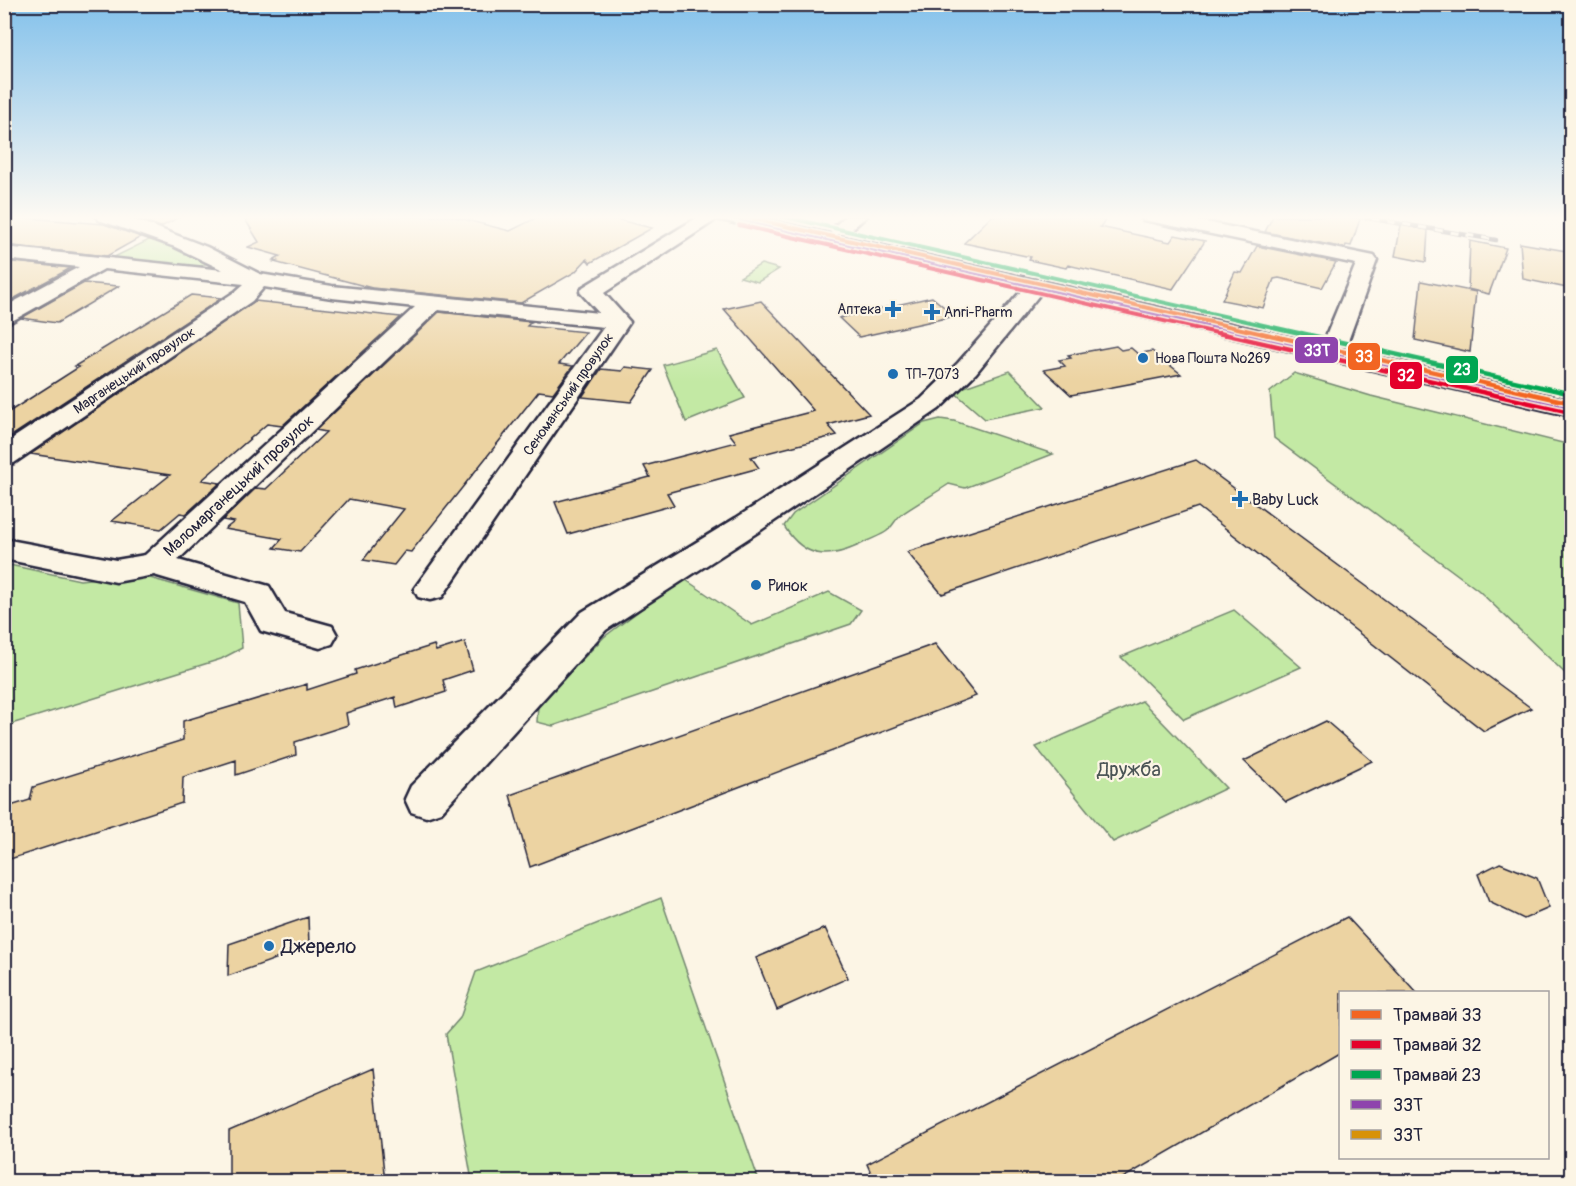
<svg xmlns="http://www.w3.org/2000/svg" width="1576" height="1186" viewBox="0 0 1576 1186" font-family="Pangolin,sans-serif">
	<style>
		.green { fill: #c3e9a4; stroke: #728670; stroke-width: 1.5 }
		.building { fill: #ecd3a2; stroke: #22223b; stroke-width: 1.5 }
		.lines { fill: none; stroke-linecap: round; stroke-linejoin: round }
		.street-casing { stroke: #22223b; stroke-width: 5 }
		.secondary-casing { stroke: #22223b; stroke-width: 5 }
		.street { fill: #fcf5e5; fill-rule: evenodd }
		.secondary { fill: #fcf5e5; fill-rule: evenodd }
		.rail-casing { stroke: #22223b; stroke-width: 4.5 }
		.rail { stroke: #fcf5e5; stroke-width: 3; stroke-dasharray: 8; stroke-linecap: butt }
		.bus-1-far1-casing { stroke: #fcf5e5; stroke-width: 7 }
		.bus-1-casing { stroke: #fcf5e5; stroke-width: 8 }
		.bus-2-far1-casing { stroke: #fcf5e5; stroke-width: 7 }
		.bus-2-casing { stroke: #fcf5e5; stroke-width: 8 }
		.bus-1-far1 { stroke: #8e44ad; stroke-width: 4 }
		.bus-1 { stroke: #8e44ad; stroke-width: 4.5 }
		.bus-2-far1 { stroke: #d79209; stroke-width: 4 }
		.bus-2 { stroke: #d79209; stroke-width: 4.5 }
		.tram-1-far1-casing { stroke: #fcf5e5; stroke-width: 7 }
		.tram-1-casing { stroke: #fcf5e5; stroke-width: 8 }
		.tram-2-far1-casing { stroke: #fcf5e5; stroke-width: 7 }
		.tram-2-casing { stroke: #fcf5e5; stroke-width: 8 }
		.tram-3-far1-casing { stroke: #fcf5e5; stroke-width: 7 }
		.tram-3-casing { stroke: #fcf5e5; stroke-width: 8 }
		.tram-1-far1 { stroke: #f26522; stroke-width: 4 }
		.tram-1 { stroke: #f26522; stroke-width: 4.5 }
		.tram-2-far1 { stroke: #e4002b; stroke-width: 4 }
		.tram-2 { stroke: #e4002b; stroke-width: 4.5 }
		.tram-3-far1 { stroke: #00a651; stroke-width: 4 }
		.tram-3 { stroke: #00a651; stroke-width: 4.5 }
		.poi-dot { fill: #1f6fb2; stroke: #fcf5e5; stroke-width: 2 }
		.labels { text-anchor: middle; stroke-width: 4.5; stroke-linejoin: round; paint-order: stroke }
		.far-poi-label { font-size: 14px; fill: #22223b; stroke: #fcf5e5; text-anchor: start }
		.far-street-label { font-size: 14px; fill: #22223b; stroke: #fcf5e5 }
		.street-label { font-size: 16px; fill: #22223b; stroke: #fcf5e5 }
		.poi-label { font-size: 16px; fill: #22223b; stroke: #fcf5e5; text-anchor: start }
		.near-park-label { font-size: 20px; fill: #4a5455; stroke: #fcf5e5 }
		.near-poi-label { font-size: 20px; fill: #22223b; stroke: #fcf5e5; text-anchor: start }
		.line-badge { stroke: #fcf5e5; stroke-width: 2 }
		.badge-label { font-size: 16px; text-anchor: middle; font-weight: bold; fill: #fff }
	</style>
	<rect width="100%" height="100%" fill="#fcf5e5"/>
	<filter id="ink" filterUnits="userSpaceOnUse"><feTurbulence type="fractalNoise" baseFrequency=".0167" numOctaves="2"/><feDisplacementMap in="SourceGraphic" scale="12" xChannelSelector="R" yChannelSelector="G"/><feConvolveMatrix kernelMatrix="1 2 1 2 8 2 1 2 1" color-interpolation-filters="sRGB"/></filter>
	<g filter="url(#ink)">
		<path class="green" d="M155,237L210,262L192,270L108,260Z
			M761,264L779,269L758,282L740,277Z
			M717,350L745,398L686,422L663,365Z
			M1010,371L1045,407L985,419L953,391Z
			M1294,373L1371,396L1571,445V679L1478,590L1274,438L1270,392Z
			M940,419L954,421L1053,454L965,488L949,484C934,494 918,503 902,514C896,518 893,526 887,531C882,535 873,538 867,541C833,559 806,562 784,526L793,514L924,423Z
			M5,564L80,580L136,574L238,603L242,648L221,659L5,726Z
			M683,578L752,625L829,592L861,610L851,624L553,726L537,722L538,705L604,637Z
			M1234,610L1301,667L1184,719L1121,657Z
			M1142,701L1226,788L1113,842L1036,747Z
			M661,898L759,1181H472L446,1034L460,1018L476,972Z"/>
		<path class="building" d="M4,216L104,224L141,237L107,256L4,245Z
			M130,216H181L161,227Z
			M243,216H451L510,231L540,216H603L652,228L590,263L587,259L575,272L521,303L372,288L274,262L277,261L273,260L280,256L248,247L259,242Z
			M992,216H1083L1105,220L1100,227L1170,242L1175,235L1205,241L1173,289L1068,265L1066,268L1029,260L1031,257L964,243Z
			M1273,216H1361L1351,246L1346,245L1345,248L1265,232Z
			M1401,225L1428,230L1426,262L1395,256Z
			M1470,241L1506,248L1489,294L1468,289Z
			M1520,243L1572,252V289L1523,279Z
			M1257,246L1336,262L1322,288L1279,278L1274,279L1263,308L1222,300L1235,272L1242,273Z
			M4,261L71,268L4,304Z
			M1421,281L1476,292L1470,352L1415,340Z
			M84,283L119,286L57,323L21,318Z
			M191,295L222,298L4,441V415L79,367L75,366Z
			M932,297L955,316L859,337L839,318Z
			M255,301L401,317L282,426L267,424L202,480L220,483L186,514L180,513L161,529L112,521L170,475L31,454Z
			M761,301L869,414L828,425L837,435L751,457L759,468L667,493L674,505L568,534L555,502L650,477L644,466L736,442L729,433L814,411L724,309Z
			M439,312L531,322L527,326L586,332L559,364L573,366L553,393L539,391L411,552L405,551L394,565L363,560L404,509L349,499L300,552L274,548L282,539L225,529L234,522L223,520L256,488L266,489L326,432L316,430Z
			M1116,346L1121,350L1131,348L1138,354L1152,351L1181,374L1071,395L1044,370L1065,366L1059,360L1071,358L1068,355Z
			M625,367L653,370L631,402L582,397L601,369L622,371Z
			M1196,460L1531,708L1484,731L1198,507L942,594L907,552Z
			M465,642L473,670L443,680L446,692L397,708L395,697L346,713L348,725L295,742L296,755L236,775V760L183,777L182,803L4,861V808L30,800L33,787L183,740V721L307,684V690L356,674L355,670L434,645L436,651Z
			M935,644L976,696L530,867L510,795Z
			M1326,721L1372,761L1286,802L1244,761Z
			M1500,863L1537,878L1549,908L1524,919L1489,902L1478,874Z
			M308,917L309,947L228,976L229,944Z
			M1347,917L1417,993H1341V1052L1116,1182H875L867,1164Z
			M825,928L848,978L777,1010L756,958Z
			M373,1069L385,1182H229V1131Z"/>
		<g class="lines">
			<g class="street-casing">
				<path id="street" d="M96,216H123L150,225L207,247L260,274L332,286L599,313L580,292L583,287L700,216H722L604,293L630,322L442,597L430,600L418,597L414,589L604,327L438,310L178,560L269,586L285,613L332,626L337,635L332,644L320,648L261,631L245,602L154,575L116,582L4,559V539L116,560L145,555L415,307L332,298L264,287L252,301L14,463L4,465V444L236,291L244,284L104,269L12,321L4,323V307L79,267L4,259V247L223,270L175,247L99,220Z
					M846,216H867L846,234H832L830,230Z
					M1140,216H1176L1374,256L1377,260L1348,341L1344,346L1336,348L1328,346L1324,341L1356,264L1149,221L1143,220Z
					M1037,279L1044,281L1047,285L1044,289L976,373L939,409L758,532L606,630L441,812L426,817L411,812L405,799L411,786L582,612L736,518L921,399L958,363L1030,281Z"/>
			</g>
			<g class="secondary-casing">
				<path id="secondary" d="M717,216H750L1572,400V416L726,221L720,220Z"/>
			</g>
			<use href="#street" class="street"/>
			<use href="#secondary" class="secondary"/>
			<g class="rail-casing">
				<path id="rail" d="M1356,216L1496,240"/>
			</g>
			<use href="#rail" class="rail"/>
			<g class="bus-1-far1-casing">
				<path id="bus-1-far1" d="M726,216L1248,335"/>
			</g>
			<g class="bus-1-casing">
				<path id="bus-1" d="M1242,333L1572,408"/>
			</g>
			<g class="bus-2-far1-casing">
				<path id="bus-2-far1" d="M778,216L1307,335"/>
			</g>
			<g class="bus-2-casing">
				<path id="bus-2" d="M1300,333L1572,394"/>
			</g>
			<use href="#bus-1-far1" class="bus-1-far1"/>
			<use href="#bus-1" class="bus-1"/>
			<use href="#bus-2-far1" class="bus-2-far1"/>
			<use href="#bus-2" class="bus-2"/>
			<g class="tram-1-far1-casing">
				<path id="tram-1-far1" d="M741,216L1268,335"/>
			</g>
			<g class="tram-1-casing">
				<path id="tram-1" d="M1261,333L1572,403"/>
			</g>
			<g class="tram-2-far1-casing">
				<path id="tram-2-far1" d="M739,225L1226,335"/>
			</g>
			<g class="tram-2-casing">
				<path id="tram-2" d="M1219,333L1570,412"/>
			</g>
			<g class="tram-3-far1-casing">
				<path id="tram-3-far1" d="M781,216L1308,335"/>
			</g>
			<g class="tram-3-casing">
				<path id="tram-3" d="M1301,333L1572,394"/>
			</g>
			<use href="#tram-1-far1" class="tram-1-far1"/>
			<use href="#tram-1" class="tram-1"/>
			<use href="#tram-2-far1" class="tram-2-far1"/>
			<use href="#tram-2" class="tram-2"/>
			<use href="#tram-3-far1" class="tram-3-far1"/>
			<use href="#tram-3" class="tram-3"/>
		</g>
	</g>
	<linearGradient id="sky" x2="0" y2="1"><stop stop-color="#83c1eb"/><stop offset="0.57" stop-color="#fefaf3"/><stop offset="1" stop-color="#fefaf3" stop-opacity="0"/></linearGradient>
	<rect width="1576" height="382" fill="url(#sky)"/>
	<g class="poi-dot">
		<path d="M890 300h6v6h6v6h-6v6h-6v-6h-6v-6h6z"/>
		<path d="M929 303h6v6h6v6h-6v6h-6v-6h-6v-6h6z"/>
		<circle cx="1143" cy="358" r="6"/>
		<circle cx="893" cy="374" r="6"/>
		<path d="M1237 490h6v6h6v6h-6v6h-6v-6h-6v-6h6z"/>
		<circle cx="756" cy="585" r="6"/>
		<circle cx="269" cy="946" r="6"/>
	</g>
	<g class="labels">
		<g class="far-poi-label">
			<text x="881" y="314" text-anchor="end">Аптека</text>
			<text x="944" y="317">Anri-Pharm</text>
			<text x="1155" y="363">Нова Пошта №269</text>
			<text x="905" y="379">ТП-7073</text>
		</g>
		<g class="far-street-label">
			<text transform="translate(134 370) rotate(-34)" y="5">Марганецький провулок</text>
			<text transform="translate(568 394) rotate(-55)" y="5">Сеноманський провулок</text>
		</g>
		<g class="street-label">
			<text transform="translate(238 485) rotate(-43)" y="6">Маломарганецький провулок</text>
		</g>
		<g class="poi-label">
			<text x="1252" y="505">Baby Luck</text>
			<text x="768" y="591">Ринок</text>
		</g>
		<g class="near-park-label">
			<text x="1129" y="776">Дружба</text>
		</g>
		<g class="near-poi-label">
			<text x="281" y="953">Джерело</text>
		</g>
	</g>
	<g class="line-badge">
		<rect x="1294" y="336" width="45" height="28" rx="6" fill="#8e44ad"/>
		<rect x="1347" y="342" width="34" height="29" rx="6" fill="#f26522"/>
		<rect x="1445" y="355" width="34" height="29" rx="6" fill="#00a651"/>
		<rect x="1389" y="361" width="34" height="29" rx="6" fill="#e4002b"/>
	</g>
	<g class="badge-label">
		<text x="1317" y="356">33Т</text>
		<text x="1364" y="362">33</text>
		<text x="1462" y="375">23</text>
		<text x="1406" y="381">32</text>
	</g>
	<rect width="1576" height="1186" fill="none" stroke="#fcf5e5" stroke-width="24"/>
	<rect x="12" y="12" width="1552" height="1162" fill="none" stroke="#22223b" stroke-width="2" filter="url(#ink)"/>
	<rect x="1339" y="991" width="210" height="168" fill="#fcf5e5" stroke="#a5a1a1" stroke-width="1.5"/>
	<rect x="1351" y="1010" width="30" height="9" fill="#f26522" stroke="#a5a1a1" stroke-width="1.5"/>
	<text x="1393" y="1021" font-size="18" fill="#22223b">Трамвай 33</text>
	<rect x="1351" y="1040" width="30" height="9" fill="#e4002b" stroke="#a5a1a1" stroke-width="1.5"/>
	<text x="1393" y="1051" font-size="18" fill="#22223b">Трамвай 32</text>
	<rect x="1351" y="1070" width="30" height="9" fill="#00a651" stroke="#a5a1a1" stroke-width="1.5"/>
	<text x="1393" y="1081" font-size="18" fill="#22223b">Трамвай 23</text>
	<rect x="1351" y="1100" width="30" height="9" fill="#8e44ad" stroke="#a5a1a1" stroke-width="1.5"/>
	<text x="1393" y="1111" font-size="18" fill="#22223b">33Т</text>
	<rect x="1351" y="1130" width="30" height="9" fill="#d79209" stroke="#a5a1a1" stroke-width="1.5"/>
	<text x="1393" y="1141" font-size="18" fill="#22223b">33T</text>
</svg>
